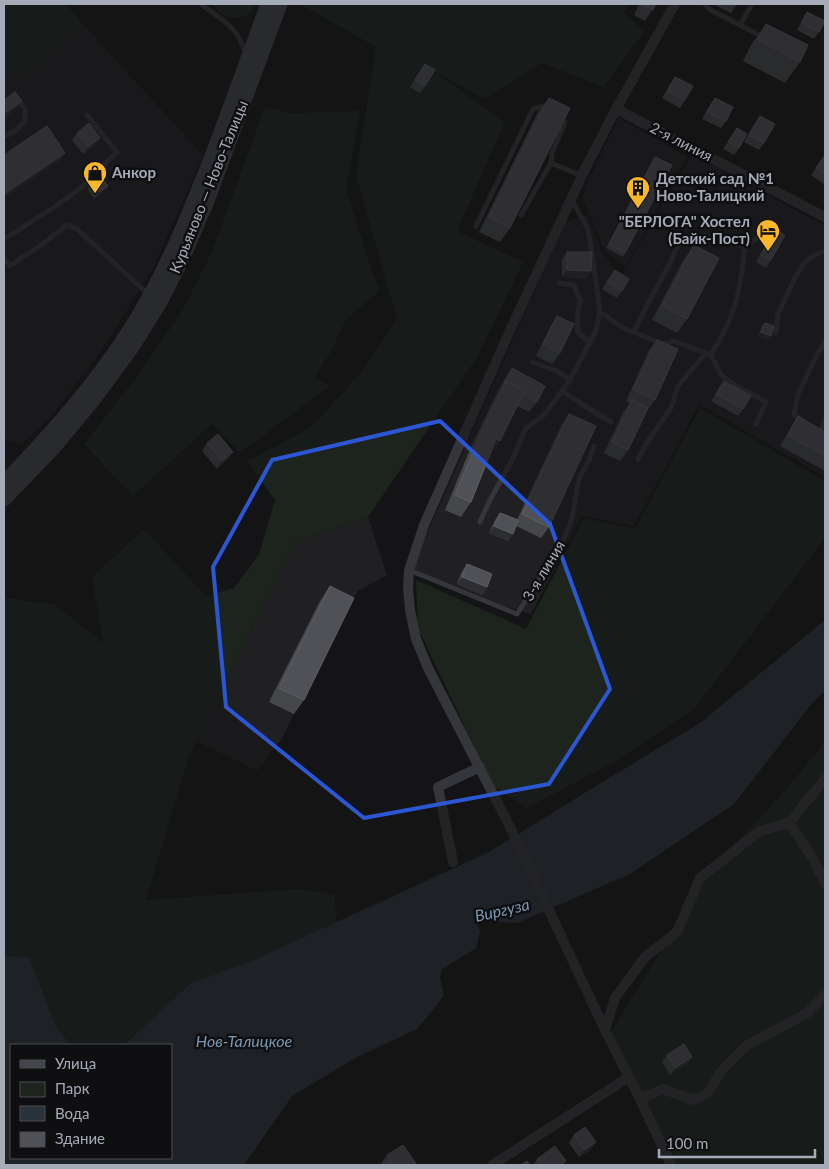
<svg xmlns="http://www.w3.org/2000/svg" width="829" height="1169" viewBox="0 0 829 1169" font-family="Lato,sans-serif">
	<style>
		.built { fill: #202023 }
		.green { fill: #1c241d }
		.water { fill: #2a333b }
		.lines { fill: none; stroke-linecap: round; stroke-linejoin: round }
		.service { stroke: #35363b; stroke-width: 5 }
		.minor { stroke: #35363b; stroke-width: 10 }
		.secondary { stroke: #43454c; stroke-width: 15 }
		.wall { fill: #45474b }
		.shaded-wall { fill: #2d2e31 }
		.building { fill: #505157; stroke: #5d5f66 }
		.marked { fill: none; stroke: #2b57d5; stroke-width: 4; stroke-linejoin: round }
		.labels { text-anchor: middle; stroke-width: 5; stroke-linejoin: round; paint-order: stroke }
		.street-label { font-size: 15px; fill: #a5abb7; stroke: #0f0f11 }
		.poi-label { font-size: 15px; font-weight: bold; fill: #a5abb7; stroke: #0f0f11; text-anchor: start }
		.water-label { font-size: 16px; font-style: italic; fill: #7b98b4; stroke: #0f0f11 }
	</style>
	<rect width="100%" height="100%" fill="#141416"/>
	<path class="built" d="M82,23L203,155L153,268L100,353L49,419L20,445L4,439V83L38,65Z
		M619,118L687,157L626,266L605,252L583,199L586,185Z
		M692,154L825,226V477L699,404L634,526L582,516L531,614L507,607L411,569L565,223L587,215L601,250L620,278Z
		M368,517L387,575L358,591L344,613L282,738L257,771L196,741L295,542Z"/>
	<path class="green" d="M4,4H66L82,23L38,65L4,83Z
		M213,4H255L251,12L247,16L230,18L220,13Z
		M300,4H628L624,12L644,32L603,87L542,63L485,99L433,71L505,122L457,231L523,262L478,356L368,517L295,542L189,755L146,900L298,889L335,894L336,923L254,960L191,983L124,1045H71L56,1027L29,957L4,956V598L54,604L103,643L92,577L144,529L206,596L234,588L259,554L275,500L247,461L310,428L360,374L397,319L356,176L376,47Z
		M265,107L290,113L360,111L346,189L371,268L380,291L347,318L330,353L314,378L330,386L240,453L212,424L133,496L84,444L139,374L184,308L211,254Z
		M700,408L825,481V538L694,709L616,761L527,808L493,786L418,628L416,580L526,629L584,518L635,529Z
		M825,742V1165H675L610,1034L712,868L783,793Z"/>
	<path class="water" d="M825,620V691L813,702L734,804L630,874L517,923L487,921L482,924L479,923L478,927L480,931L476,948L442,969L440,977L444,996L417,1029L357,1057L292,1096L244,1165H4V956L29,957L56,1027L71,1045H11V1158H171V1045H124L191,983L254,960L489,852L591,789L700,723Z"/>
	<g class="lines">
		<path class="service" d="M203,4L202,5C224,21 238,27 246,55
			M705,4L709,9L740,25
			M752,4L740,25L765,38
			M560,116L565,122L552,153L551,163L582,176
			M4,137L15,131L25,121V109L19,100
			M521,215L551,163
			M476,226L533,109L544,106L547,108
			M4,239L59,204L82,187L117,152L87,115
			M4,258L10,266L41,245L67,225L77,229L149,295
			M559,283L574,285L580,300L577,320L578,333L590,342
			M600,312L623,328L663,344L674,341L711,355C718,342 726,330 731,316C740,294 742,270 745,246L775,229
			M634,332L646,307L669,265L678,245L689,238L703,235L726,243L745,246
			M776,333L778,314L795,278L804,263L815,255L825,251
			M711,355L721,375L738,387L766,402L756,424
			M532,362L557,371L570,380
			M562,391L580,403L611,422
			M802,420L794,415L798,394L817,355L825,341
			M820,433L825,419
			M638,459L648,441L671,408L678,386L706,353
			M480,522L488,504L513,458L526,428L544,415L570,380L596,331L600,312L594,267L588,229L571,199
			M409,570L517,614L545,571L564,539L572,518L579,479L590,458L594,446"/>
		<path class="minor" d="M616,109L825,217
			M789,823L812,857L825,883
			M453,862L438,787L480,767
			M605,1030L615,998L645,957L677,932L700,878L760,831L789,823L825,779
			M640,1099L663,1089L694,1100L708,1093L721,1071L747,1045L806,1014L825,995
			M492,1165L629,1077
			M671,1165L640,1099L605,1030L510,827L428,668L416,639L410,610L408,588L409,570L424,525L508,335L586,167L616,109L675,4"/>
		<path class="secondary" d="M4,483C51,434 97,383 133,325C168,269 192,207 216,146C233,99 251,51 268,4
			M4,499L54,447L93,400L132,347L160,302L183,257L207,201L280,4"/>
	</g>
	<path class="wall" d="M639,4H656L645,21L634,15Z
		M713,4H737L731,13Z
		M807,12L819,32L814,39L797,30L802,20Z
		M766,24L800,62L785,83L743,61L751,45Z
		M425,64V86L420,93L410,87Z
		M675,77L685,100L680,108L662,98L670,84Z
		M549,98L510,228L500,242L479,232L538,112Z
		M715,98L726,121L721,128L702,119L710,105Z
		M760,116L764,143L759,150L744,142L755,123Z
		M737,128L739,148L734,155L723,149Z
		M77,133L95,145L83,154L72,140Z
		M825,155V185L811,175Z
		M655,157L625,253L623,257L606,248Z
		M92,181L108,186L103,193L94,199L87,188Z
		M775,230L771,260L766,268L756,262L770,237Z
		M694,245L687,319L677,333L652,320L684,259Z
		M567,252L591,271L586,278L562,277V259Z
		M615,270L629,279L617,298L602,289Z
		M557,316L560,353L552,364L536,356L550,327Z
		M765,323L768,340L758,336L762,326Z
		M657,340L655,400L647,411L628,450L620,461L604,453L624,411L630,403L626,401L649,350Z
		M512,368L537,402L529,412L517,406L490,455L471,502L461,517L445,510L471,447L496,395L505,379Z
		M724,381L743,409L738,416L711,401Z
		M569,414L549,527L541,538L516,526L508,541L489,533L495,520L500,513L517,520L562,424Z
		M798,416L825,432V471L780,446L791,427Z
		M207,443L228,459L217,469L202,451Z
		M467,564L487,587L482,595L457,584L462,571Z
		M330,586L304,700L294,714L269,702L320,601Z
		M667,1055L692,1057L687,1064L670,1075L662,1062Z
		M574,1135L596,1142L591,1149L579,1157L569,1143Z
		M387,1155L417,1165H380Z
		M537,1159L563,1165H533Z"/>
	<path class="shaded-wall" d="M22,101L14,112L4,119V114Z
		M100,138L95,145L83,154L88,147Z
		M65,153L60,160L4,198V194Z
		M108,186L103,193L94,199L99,192Z
		M567,270L591,271L586,278L562,277Z
		M761,332L771,336L768,340L758,336Z
		M496,439L500,441L490,455L486,454Z
		M233,452L228,459L217,469L222,461Z
		M494,526L513,534L508,541L489,533Z
		M462,577L487,587L482,595L457,584Z
		M692,1057L687,1064L670,1075L675,1068Z
		M596,1142L591,1149L579,1157L584,1150Z"/>
	<path class="building" d="M641,4H656L653,10Z
		M807,12L825,21L819,32L802,23Z
		M766,24L808,45L800,62L758,40Z
		M425,64L435,70L425,86L415,80Z
		M675,77L693,86L685,100L668,91Z
		M15,92L22,101L4,114V100Z
		M549,98L570,108L510,228L489,217Z
		M715,98L733,107L726,121L707,112Z
		M760,116L775,124L764,143L749,135Z
		M89,123L100,138L88,147L77,133Z
		M47,126L65,153L4,194V155Z
		M737,128L747,134L739,148L728,142Z
		M825,155V174L816,168Z
		M655,157L672,165L625,253L609,244Z
		M100,175L108,186L99,192L92,181Z
		M775,230L785,235L771,260L761,255Z
		M694,245L719,258L687,319L662,306Z
		M567,252H592L591,271L567,270Z
		M615,270L629,279L622,291L607,282Z
		M557,316L574,324L560,353L543,345Z
		M765,323L774,326L771,336L761,332Z
		M657,340L678,349L655,400L633,390Z
		M512,368L545,386L537,402L523,394L525,390L506,381L504,384Z
		M506,381L525,390L500,441L496,439L471,502L455,495L481,433Z
		M724,381L751,396L743,409L716,394Z
		M632,400L648,408L628,450L612,442Z
		M569,414L596,426L549,527L522,514Z
		M798,416L825,432V456L788,435Z
		M218,434L233,452L222,461L207,443Z
		M500,513L518,520L513,534L494,526Z
		M467,564L492,574L487,587L462,577Z
		M330,586L354,598L304,700L279,688Z
		M684,1044L692,1057L675,1068L667,1055Z
		M585,1127L596,1142L584,1150L574,1135Z
		M403,1145L417,1165H388L387,1163L391,1161L387,1155Z
		M555,1146L566,1161L560,1165H542L537,1159Z
		M527,1161L530,1165H522V1164Z"/>
	<path d="M0 0H829V1169H0ZM440,421L550,524L610,689L549,784L364,818L226,707L213,567L272,460Z" fill="#141416" fill-opacity=".55" fill-rule="evenodd"/>
	<path class="marked" d="M440,421L550,524L610,689L549,784L364,818L226,707L213,567L272,460Z"/>
	<defs>
		<g id="shop-pin" transform="scale(1.25)"><path d="M0 17L-7.5 6A9.5 9.5 0 1 1 7.5 6Z" fill="#f9b729" stroke="#0f0f11"/><path d="M-5-2.5h2.3a2.7 3.5 0 0 1 5.4 0H5L5.5 6h-11ZM-1.5-2.5h3a1.5 2.3 0 0 0-3 0Z" fill="#111"/></g>
		<g id="building-pin" transform="scale(1.25)"><path d="M0 17L-7.5 6A9.5 9.5 0 1 1 7.5 6Z" fill="#f9b729" stroke="#0f0f11"/><path d="M-4-6H4V6H1V3H-1V6H-4ZM-2.5-4.3h1.7v1.8h-1.7ZM.8-4.3h1.7v1.8H.8ZM-2.5-1h1.7V.8h-1.7ZM.8-1h1.7V.8H.8Z" fill="#111"/></g>
		<g id="hotel-pin" transform="scale(1.25)"><path d="M0 17L-7.5 6A9.5 9.5 0 1 1 7.5 6Z" fill="#f9b729" stroke="#0f0f11"/><path d="M-6-4.5h1.5V1H6V5H4.5V3h-9V5H-6ZM-4 0a1.8 1.8 0 1 1 3.6 0ZM.5 0V-2.5h3Q6-2.5 6 0Z" fill="#111"/></g>
	</defs>
	<g fill-rule="evenodd">
		<use href="#shop-pin" x="95" y="173"/>
		<use href="#building-pin" x="638" y="188"/>
		<use href="#hotel-pin" x="768" y="231"/>
	</g>
	<g class="labels">
		<g class="street-label">
			<text transform="translate(681 142) rotate(27)" y="5">2-я линия</text>
			<text transform="translate(209 187) rotate(-68)" y="5">Курьяново — Ново-Талицы</text>
			<text transform="translate(544 571) rotate(-59)" y="5">3-я линия</text>
		</g>
		<g class="poi-label">
			<text x="112" y="178">Анкор</text>
			<text x="656" y="184">Детский сад №1<tspan x="656" dy="17">Ново-Талицкий</tspan></text>
			<text x="750" y="227" text-anchor="end">"БЕРЛОГА" Хостел<tspan x="750" dy="17">(Байк-Пост)</tspan></text>
		</g>
		<g class="water-label">
			<text transform="translate(502 910) rotate(-13)" y="6">Виргуза</text>
			<text x="244" y="1047">Нов-Талицкое</text>
		</g>
	</g>
	<rect width="829" height="1169" fill="none" stroke="#a5abb7" stroke-width="10"/>
	<rect x="10" y="1044" width="162" height="115" fill="#0f0f11" stroke="#4b4d53"/>
	<rect x="20" y="1060" width="25" height="8" fill="#43454c" stroke="#4b4d53"/>
	<text x="55" y="1069" font-size="15" fill="#a5abb7">Улица</text>
	<rect x="20" y="1082" width="25" height="15" fill="#1c241d" stroke="#4b4d53"/>
	<text x="55" y="1094" font-size="15" fill="#a5abb7">Парк</text>
	<rect x="20" y="1106" width="25" height="15" fill="#2a333b" stroke="#4b4d53"/>
	<text x="55" y="1119" font-size="15" fill="#a5abb7">Вода</text>
	<rect x="20" y="1132" width="25" height="15" fill="#505157" stroke="#4b4d53"/>
	<text x="55" y="1144" font-size="15" fill="#a5abb7">Здание</text>
	<path d="M659 1149v8h156v-8" fill="none" stroke="#a5abb7" stroke-width="2.5"/>
	<text x="666" y="1149" font-size="15" fill="#a5abb7" stroke="#0f0f11" stroke-width="4" paint-order="stroke">100 m</text>
</svg>
